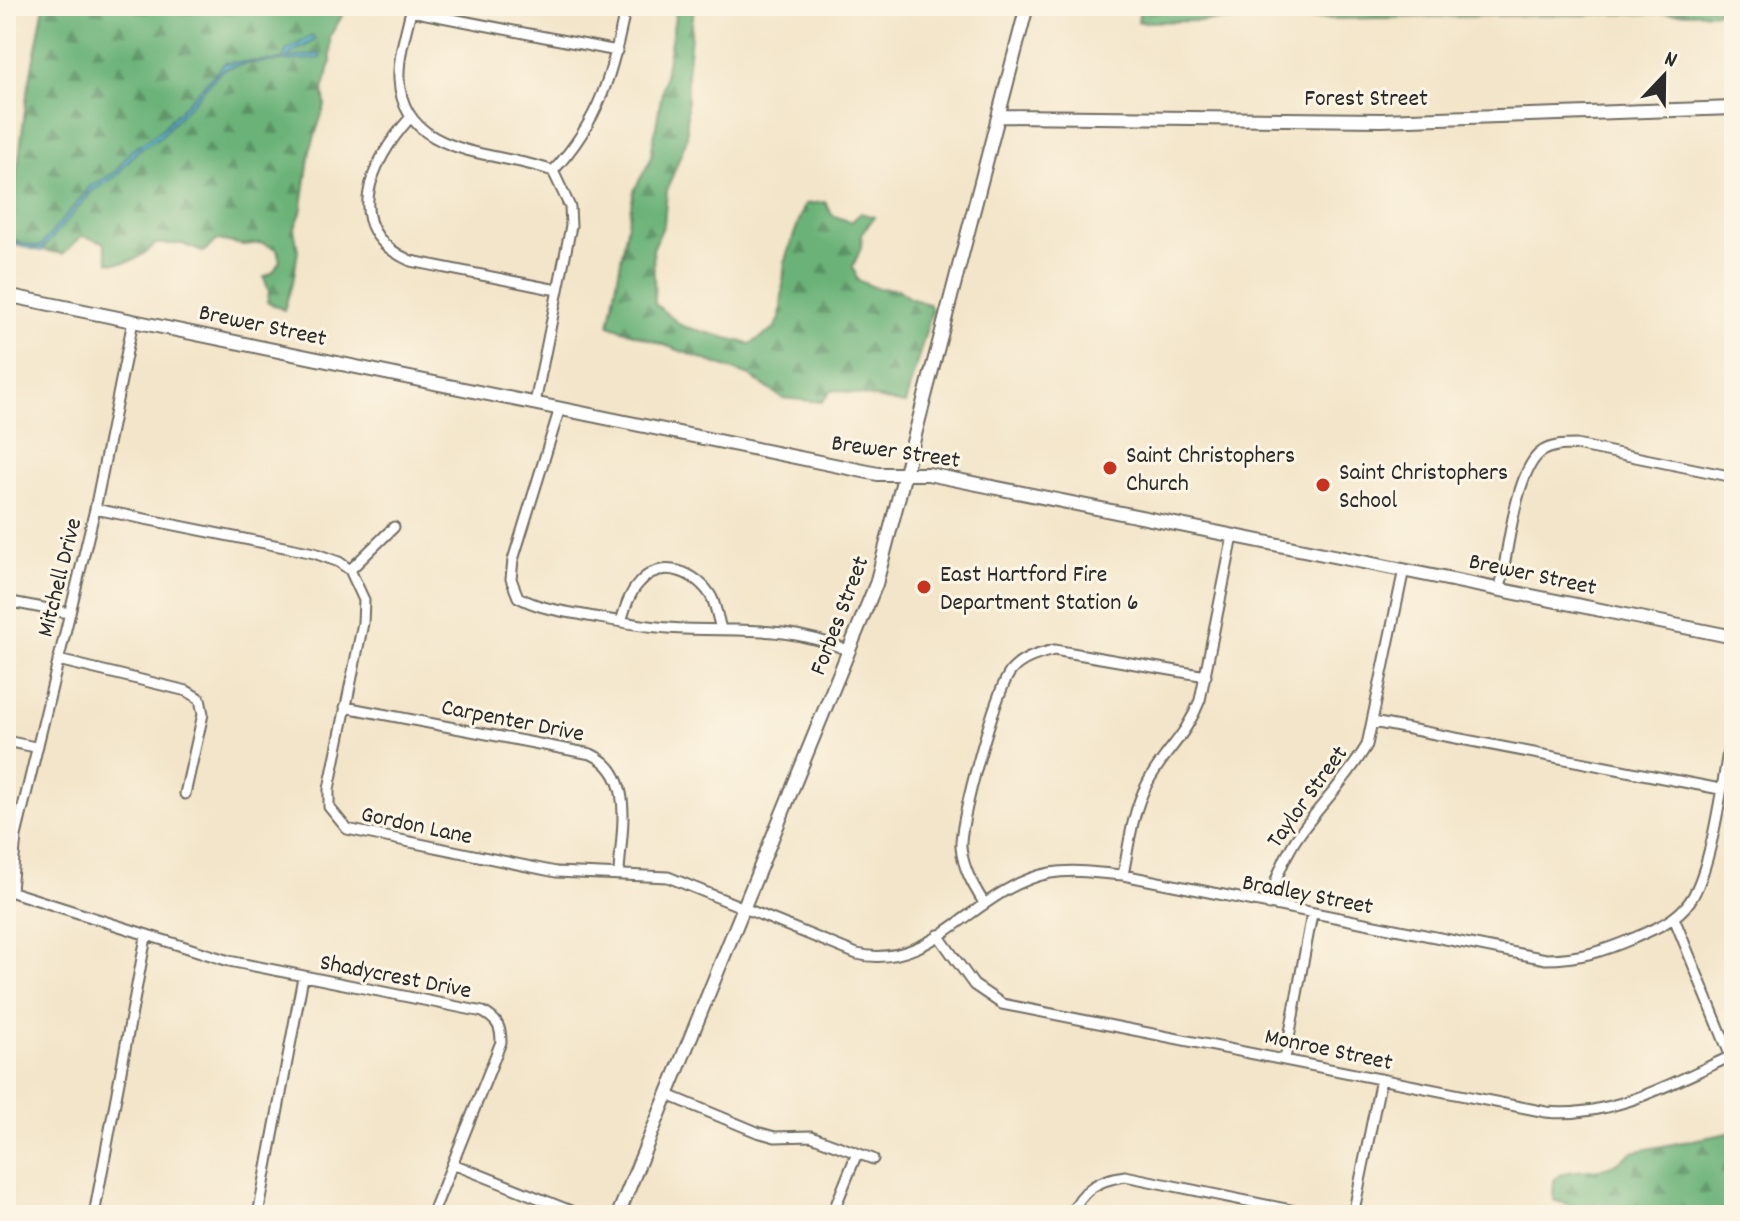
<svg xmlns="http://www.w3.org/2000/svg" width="1740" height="1221" viewBox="0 0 1740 1221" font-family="Dekko,sans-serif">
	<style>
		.forest { fill: url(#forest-firs); stroke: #4b6e52; stroke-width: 2 }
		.water { fill: url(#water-waves); stroke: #3f707e; stroke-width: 2 }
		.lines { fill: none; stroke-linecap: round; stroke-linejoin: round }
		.street-casing { stroke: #716c62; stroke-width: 13 }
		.secondary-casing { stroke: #716c62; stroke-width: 16 }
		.street { stroke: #fff; stroke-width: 9 }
		.secondary { stroke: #fff; stroke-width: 12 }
		.poi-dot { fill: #c8321e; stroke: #fcf5e5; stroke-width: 3 }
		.labels { text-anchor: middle; stroke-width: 6; stroke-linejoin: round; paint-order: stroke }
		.street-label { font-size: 24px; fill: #2b2b2b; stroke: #fcf5e5 }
		.poi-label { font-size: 24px; fill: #2b2b2b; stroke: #fcf5e5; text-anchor: start }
	</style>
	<defs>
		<pattern id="forest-firs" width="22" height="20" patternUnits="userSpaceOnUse" patternTransform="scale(2)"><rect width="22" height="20" fill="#6bb278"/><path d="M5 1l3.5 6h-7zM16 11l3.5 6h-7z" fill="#589163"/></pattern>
		<pattern id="water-waves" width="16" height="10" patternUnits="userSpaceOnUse" patternTransform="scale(2)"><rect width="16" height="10" fill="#53b5d2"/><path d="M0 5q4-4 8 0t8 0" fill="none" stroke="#4593ab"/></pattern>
	</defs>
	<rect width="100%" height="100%" fill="#fcf5e5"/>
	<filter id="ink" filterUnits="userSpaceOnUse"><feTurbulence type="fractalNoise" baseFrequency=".0125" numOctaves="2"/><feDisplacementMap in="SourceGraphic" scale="16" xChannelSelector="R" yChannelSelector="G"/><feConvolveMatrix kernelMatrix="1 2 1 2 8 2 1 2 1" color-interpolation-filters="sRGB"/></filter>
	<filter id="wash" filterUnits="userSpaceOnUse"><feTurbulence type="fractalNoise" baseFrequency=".006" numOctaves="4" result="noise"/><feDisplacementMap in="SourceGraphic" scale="32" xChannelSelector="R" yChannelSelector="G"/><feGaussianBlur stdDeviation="1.8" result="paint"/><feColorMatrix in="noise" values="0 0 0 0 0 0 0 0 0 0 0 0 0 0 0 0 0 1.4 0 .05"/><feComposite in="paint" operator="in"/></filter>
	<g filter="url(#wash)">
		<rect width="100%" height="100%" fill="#f3e5c9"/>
		<path class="forest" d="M44,6H348L330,36L331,63L323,90L325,105L310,151L301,213L294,229L298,250L294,277L284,310L267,302L269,292L264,277L273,272L280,261L277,249L262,243L243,245L218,240L203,252L182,244H156C142,256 130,266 109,262L104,242L82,236L63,254L32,248L9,237L27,94Z
			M677,6H694L687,74V138L667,190L664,224L653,249L655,304L682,326L750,344L773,330L780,319L785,260L805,204L825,202L832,215L851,222L861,213L874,217L862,234L861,248L853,266L857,280L876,288L898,289L909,298L929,304L932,310L905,404L837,390L831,391L822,402L782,398L750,376L609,325L634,190L650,161Z
			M1140,6H1734V12L1138,22Z
			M1734,1132V1215H1601L1553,1200L1554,1180C1564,1167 1588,1173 1603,1168C1614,1165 1623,1160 1632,1152Z"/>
		<path class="water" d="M312,36L315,39C307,48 293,48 287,58L320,54L321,58C295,62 241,60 222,70L160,137L136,152L116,176L92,191L41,251L6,243L7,240L40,247L90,187L114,173L131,151L158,133L225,63L283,60L286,51Z"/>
	</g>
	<g filter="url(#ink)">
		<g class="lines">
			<g class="street-casing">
				<path id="street" d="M412,6C407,29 398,55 399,79C403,159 498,150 553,171
					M411,11L617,51
					M410,118C370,162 339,230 411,261L557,290
					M535,403L571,226L570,207L553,171C601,119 612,73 626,6
					M560,408L513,560L511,579L518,597C538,608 560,611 583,615C611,620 639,626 668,628C737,633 783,623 850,651
					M95,509L314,553L339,562L350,570L394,527
					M350,570L364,600L363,623L329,789V807L347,829L556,872L668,877L857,954C933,972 976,887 1050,873C1074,869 1099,873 1123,875L1546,959C1579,959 1604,951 1634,938C1655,929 1677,920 1690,901C1714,866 1725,762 1734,717
					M1500,589C1507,557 1515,473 1540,453C1550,445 1564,445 1576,445L1734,477
					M6,601L69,613
					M621,622C625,608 629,594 639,583C661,557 698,572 712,598C716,607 718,619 721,629
					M58,660L187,691L200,699L203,714L185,794
					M345,707L591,754C636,774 621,831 619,872
					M1373,722L1720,789
					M6,741L35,747
					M1123,875C1129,845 1132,812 1147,784C1163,752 1185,739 1200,700L1233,536
					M6,890L229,961L483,1012C497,1020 501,1026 501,1042L432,1215
					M11,890L16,836L95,509L133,321
					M984,903C973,885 963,869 961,847C959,823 996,689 1011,671C1022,658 1039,654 1054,650L1206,676
					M1269,905C1287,826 1329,809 1367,745L1404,569
					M1674,918L1731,1057
					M938,935L974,985L1002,1004L1546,1112C1612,1119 1675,1081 1734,1055
					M1285,1059L1312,914
					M668,1095L757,1132L775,1137L811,1136L873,1159
					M453,1164L581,1215
					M94,1215L146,937
					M258,1215L303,977
					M832,1215L857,1153
					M1071,1215C1082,1189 1098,1180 1125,1176L1315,1215
					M1353,1215L1381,1079"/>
			</g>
			<g class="secondary-casing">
				<path id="secondary" d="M999,116L1381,120L1734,108
					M6,295L878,474H928L1734,637
					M618,1215L876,584L1027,6"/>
			</g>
			<use href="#street" class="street"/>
			<use href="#secondary" class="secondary"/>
		</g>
	</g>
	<g class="poi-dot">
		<circle cx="1110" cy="468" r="8"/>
		<circle cx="1323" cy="485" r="8"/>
		<circle cx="924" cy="587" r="8"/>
	</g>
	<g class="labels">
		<g class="street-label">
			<text x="1366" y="105">Forest Street</text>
			<text transform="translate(263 324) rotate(12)" y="8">Brewer Street</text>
			<text transform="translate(896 450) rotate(8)" y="8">Brewer Street</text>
			<text transform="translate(1533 573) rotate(12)" y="8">Brewer Street</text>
			<text transform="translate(58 577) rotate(-76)" y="8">Mitchell Drive</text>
			<text transform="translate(838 615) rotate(-69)" y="8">Forbes Street</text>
			<text transform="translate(513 719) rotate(11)" y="8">Carpenter Drive</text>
			<text transform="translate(1306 796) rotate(-54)" y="8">Taylor Street</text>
			<text transform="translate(417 824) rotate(12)" y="8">Gordon Lane</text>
			<text transform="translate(1308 893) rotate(11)" y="8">Bradley Street</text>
			<text transform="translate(396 975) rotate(11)" y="8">Shadycrest Drive</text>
			<text transform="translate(1329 1048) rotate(12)" y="8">Monroe Street</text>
		</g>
		<g class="poi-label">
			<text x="1126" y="462">Saint Christophers<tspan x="1126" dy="28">Church</tspan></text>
			<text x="1339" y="479">Saint Christophers<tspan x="1339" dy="28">School</tspan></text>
			<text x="940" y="581">East Hartford Fire<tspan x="940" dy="28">Department Station 6</tspan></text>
		</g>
	</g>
	<rect width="1740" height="1221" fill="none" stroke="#fcf5e5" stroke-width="32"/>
	<g transform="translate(1664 76) rotate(22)" stroke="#fcf5e5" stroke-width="6" paint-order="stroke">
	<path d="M0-6L14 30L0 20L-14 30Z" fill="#2b2b2b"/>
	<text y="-12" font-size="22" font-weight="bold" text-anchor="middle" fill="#2b2b2b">N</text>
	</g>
</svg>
